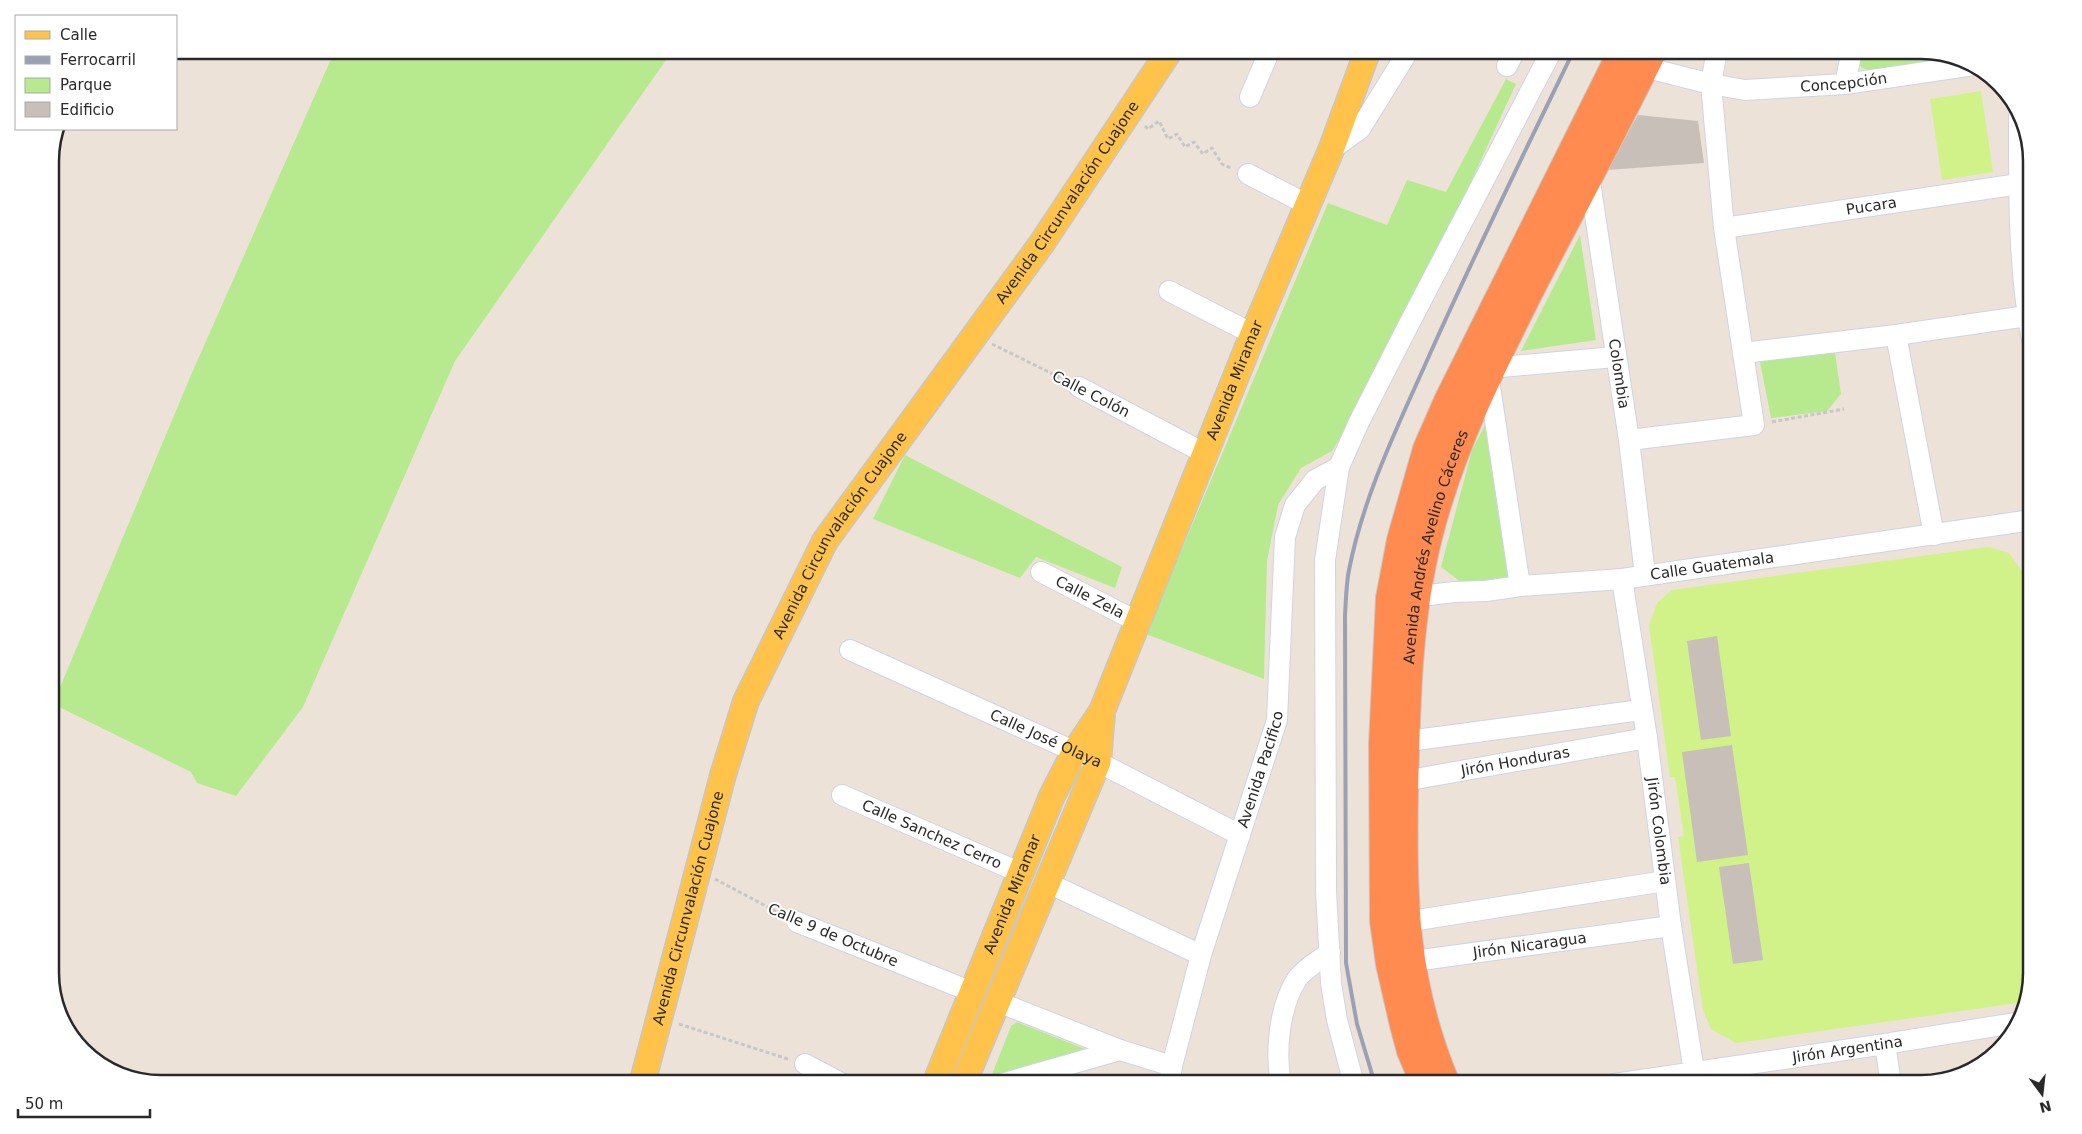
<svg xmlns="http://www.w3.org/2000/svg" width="2082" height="1134" viewBox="0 0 2082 1134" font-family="'DejaVu Sans',sans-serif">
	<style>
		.green { fill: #b7ea8f }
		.pitch { fill: #d0f289 }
		.building { fill: #c8bfb8 }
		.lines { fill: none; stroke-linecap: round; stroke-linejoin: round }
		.minor-casing { stroke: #ced4e4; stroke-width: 22 }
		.major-casing { stroke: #c7c7c7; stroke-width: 28 }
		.highway-casing { stroke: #c7c7c7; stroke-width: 30 }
		.path { stroke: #c7c7c7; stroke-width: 3; stroke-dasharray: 4 2.5; stroke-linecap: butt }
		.minor { stroke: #fff; stroke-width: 20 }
		.major { stroke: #ffc34c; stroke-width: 25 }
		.highway { stroke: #ff8b51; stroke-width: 28 }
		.rail { stroke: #9ba1b5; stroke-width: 4 }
		.labels { text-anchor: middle; stroke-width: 4; stroke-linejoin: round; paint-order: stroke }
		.street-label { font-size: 15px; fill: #292929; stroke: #fff }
		.rim { fill: none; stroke: #292929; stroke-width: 2.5 }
	</style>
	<rect width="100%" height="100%" fill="#ede2d8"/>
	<path class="green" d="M335,50H673L455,361L303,707L236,796L197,783L191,772L53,704L191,375Z
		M1861,50H1922L1957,58L1872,72L1861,67L1859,59Z
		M1506,79L1516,84L1463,199L1351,420L1332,451L1301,468L1278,505L1267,561L1264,679L1146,634L1328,203L1387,225L1407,180L1446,192Z
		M1580,235L1596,340L1521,351Z
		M1834,346L1841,394L1827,411L1771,418L1759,357Z
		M1485,425L1508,577L1462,583L1441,567L1472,450Z
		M905,455L1122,567L1115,588L1036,557L1020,578L873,519Z
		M1017,1022L1085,1049L1086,1055L994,1082L991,1077L1011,1026Z"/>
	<path class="pitch" d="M1981,91L1993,172L1942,180L1930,99Z
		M1988,547L2009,553L2023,573L2032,633V974L2025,1002L1736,1043L1711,1029L1703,1010L1678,837L1684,836L1675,777H1670L1649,625L1657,603L1672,590Z"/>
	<path class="building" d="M1638,115L1698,121L1704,163L1607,170Z
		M1717,636L1731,736L1701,740L1687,641Z
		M1732,745L1748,855L1697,862L1682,752Z
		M1749,863L1763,960L1733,964L1719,867Z"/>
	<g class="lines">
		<g class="minor-casing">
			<g id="minor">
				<path id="s1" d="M1717,50L1711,84L1745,90L1845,84L1974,65"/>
				<path d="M1507,66L1515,50"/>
				<path d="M1845,84L1852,50"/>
				<path d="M1250,97L1270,50"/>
				<path d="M2019,117C2019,191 2018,267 2032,340"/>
				<path d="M1331,150L1360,129L1409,50"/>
				<path d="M1248,174L1308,205"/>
				<path id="s2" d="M1589,175L1629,440L1645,575"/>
				<path id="s3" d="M1724,228L2019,184"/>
				<path d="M1169,291L1253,334"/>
				<path d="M1896,335L1934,535"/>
				<path d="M1743,353L1896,335L2027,316"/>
				<path d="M1490,368L1615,357"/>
				<path d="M1488,373L1520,586"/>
				<path d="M1079,387L1206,454"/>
				<path d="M1629,440L1754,425L1724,228L1711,84L1632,64"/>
				<path id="s4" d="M1041,572L1138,622"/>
				<path id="s5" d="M1622,579L1647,738L1671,926L1696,1084"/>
				<path id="s6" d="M1404,598L1454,592L1486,591L1520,586L1622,579L2032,520"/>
				<path id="s7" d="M850,650L1098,762L1240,835"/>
				<path d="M1393,743L1641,710"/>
				<path id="s8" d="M1391,781H1404L1647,738"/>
				<path id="s9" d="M842,795L1021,873"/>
				<path d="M1048,883L1201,955"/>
				<path d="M1395,921L1405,922L1665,881"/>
				<path d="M797,922L972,992"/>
				<path id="s10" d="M1399,963L1671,926"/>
				<path d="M998,1002L1120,1050L1172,1066"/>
				<path d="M1885,1044L1891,1084"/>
				<path d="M805,1064L843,1084"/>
				<path d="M1001,1084L1120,1050"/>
				<path id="s11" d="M1169,1084L1172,1066L1201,955L1277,720L1285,537L1295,505L1315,480L1339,467"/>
				<path d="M1281,1084C1275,1052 1279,1007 1297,979C1304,969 1320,960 1330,952"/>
				<path d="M1354,1084L1337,1020L1331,983L1326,891L1325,560L1339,467L1359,422L1409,324L1552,50"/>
				<path id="s12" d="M1614,1084L1885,1044L2021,1022"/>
			</g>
		</g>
		<g class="major-casing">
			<g id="major">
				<path id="s13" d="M642,1084L723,775L746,701L825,541L1042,243L1170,50"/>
				<path id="s14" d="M935,1084L1052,796L1074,753L1102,711L1253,334L1331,150L1368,50"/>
				<path d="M963,1084L1098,762L1102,714"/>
			</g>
		</g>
		<g class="highway-casing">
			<g id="highway">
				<path d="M1425,1084L1411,1051L1404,1025L1390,964L1384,921L1383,744L1390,598L1401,540L1427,449L1448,401L1623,50"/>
				<path id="s15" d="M1446,1084C1404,985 1402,899 1404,794C1406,709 1407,620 1428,537C1451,446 1493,363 1535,280C1575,203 1615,127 1653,50"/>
			</g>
		</g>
		<path class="path" d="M1145,126L1148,129L1159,121L1168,139L1177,134L1185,147L1194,142L1203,154L1212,148L1222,164L1231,168
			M992,344L1063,379
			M1772,422L1844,409
			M715,879L781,914
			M679,1024L788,1059"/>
		<use href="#minor" class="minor"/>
		<use href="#major" class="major"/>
		<use href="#highway" class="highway"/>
		<path class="rail" d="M1375,1084L1357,1024L1346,963L1345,615C1346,601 1346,585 1349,570C1363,498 1395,432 1425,365C1472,259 1523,155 1574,50"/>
	</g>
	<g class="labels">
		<g class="street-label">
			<text dy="5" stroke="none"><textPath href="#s1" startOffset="168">Concepción</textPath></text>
			<text dy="5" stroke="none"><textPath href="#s13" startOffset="992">Avenida Circunvalación Cuajone</textPath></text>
			<text dy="5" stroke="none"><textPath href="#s3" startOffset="149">Pucara</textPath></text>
			<text dy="5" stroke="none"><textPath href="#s2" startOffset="201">Colombia</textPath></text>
			<text dy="5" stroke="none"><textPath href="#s14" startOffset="766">Avenida Miramar</textPath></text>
			<text transform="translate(1091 394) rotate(27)" y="5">Calle Colón</text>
			<text dy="5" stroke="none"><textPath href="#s13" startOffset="588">Avenida Circunvalación Cuajone</textPath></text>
			<text dy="5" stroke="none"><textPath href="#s15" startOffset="546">Avenida Andrés Avelino Cáceres</textPath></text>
			<text dy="5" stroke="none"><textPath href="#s6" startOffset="310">Calle Guatemala</textPath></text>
			<text dy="5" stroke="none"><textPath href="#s4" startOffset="55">Calle Zela</textPath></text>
			<text dy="5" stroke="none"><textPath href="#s7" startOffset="215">Calle José Olaya</textPath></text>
			<text dy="5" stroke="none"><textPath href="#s8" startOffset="126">Jirón Honduras</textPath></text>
			<text dy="5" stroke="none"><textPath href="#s11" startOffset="328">Avenida Pacifico</textPath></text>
			<text dy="5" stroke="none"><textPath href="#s5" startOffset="255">Jirón Colombia</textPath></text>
			<text dy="5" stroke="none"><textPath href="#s9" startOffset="98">Calle Sanchez Cerro</textPath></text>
			<text dy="5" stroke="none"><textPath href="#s14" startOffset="205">Avenida Miramar</textPath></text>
			<text dy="5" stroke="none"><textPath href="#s13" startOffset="182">Avenida Circunvalación Cuajone</textPath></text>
			<text transform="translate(833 935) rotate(23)" y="5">Calle 9 de Octubre</text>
			<text dy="5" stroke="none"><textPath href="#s10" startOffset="132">Jirón Nicaragua</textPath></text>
			<text dy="5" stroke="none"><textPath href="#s12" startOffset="236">Jirón Argentina</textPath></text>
		</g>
	</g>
	<path d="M0 0H2082V1134H0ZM161 59H1921A102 102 0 0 1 2023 161V973A102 102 0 0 1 1921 1075H161A102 102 0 0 1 59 973V161A102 102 0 0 1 161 59Z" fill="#fff" fill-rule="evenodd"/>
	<path class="rim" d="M161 59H1921A102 102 0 0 1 2023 161V973A102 102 0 0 1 1921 1075H161A102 102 0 0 1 59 973V161A102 102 0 0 1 161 59Z"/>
	<rect x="15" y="15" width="162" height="115" fill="#ffffff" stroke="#a9a9a9"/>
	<rect x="25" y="31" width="25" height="8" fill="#ffc34c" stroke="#a9a9a9"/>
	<text x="60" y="40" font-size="15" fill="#292929">Calle</text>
	<rect x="25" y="56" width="25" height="8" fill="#9ba1b5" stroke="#a9a9a9"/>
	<text x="60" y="65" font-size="15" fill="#292929">Ferrocarril</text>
	<rect x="25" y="78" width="25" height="15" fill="#b7ea8f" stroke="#a9a9a9"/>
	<text x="60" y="90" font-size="15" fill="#292929">Parque</text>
	<rect x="25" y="102" width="25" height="15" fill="#c8bfb8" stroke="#a9a9a9"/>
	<text x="60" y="115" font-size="15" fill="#292929">Edificio</text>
	<g transform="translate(2042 1094) rotate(165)" stroke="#ffffff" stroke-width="4" paint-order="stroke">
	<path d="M0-4L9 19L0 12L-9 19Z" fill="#292929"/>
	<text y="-8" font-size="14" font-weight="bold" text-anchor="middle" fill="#292929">N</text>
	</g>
	<path d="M18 1109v8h132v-8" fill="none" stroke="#292929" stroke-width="2.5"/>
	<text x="25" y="1109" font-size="15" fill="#292929" stroke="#ffffff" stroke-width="4" paint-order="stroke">50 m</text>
</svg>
